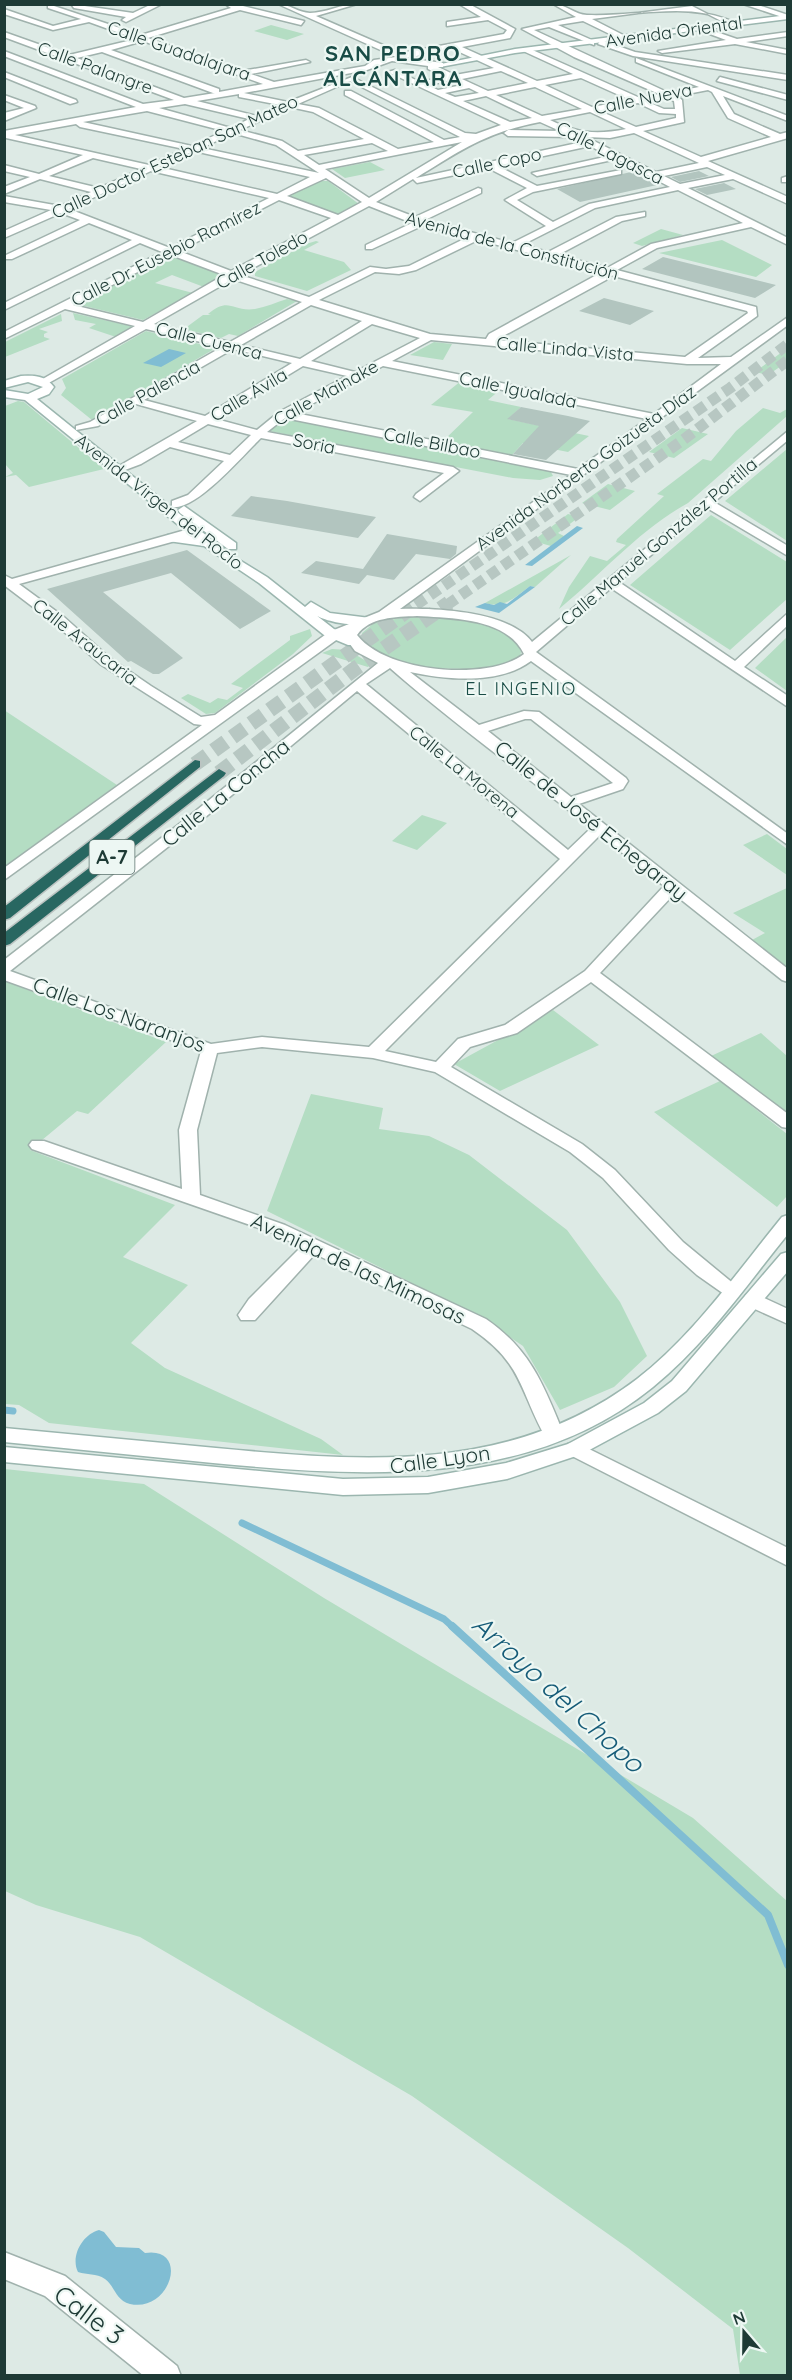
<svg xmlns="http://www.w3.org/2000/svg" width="792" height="2380" viewBox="0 0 792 2380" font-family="Quicksand,sans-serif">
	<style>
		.green { fill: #b4ddc3 }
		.water { fill: #80bdd3 }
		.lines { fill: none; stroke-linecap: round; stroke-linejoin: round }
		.stream-far1 { stroke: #80bdd3; stroke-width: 7 }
		.stream { stroke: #80bdd3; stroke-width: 8 }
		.building { fill: #b2c5bf }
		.highway-tunnel-far1 { stroke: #b7c7c2; stroke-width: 11; stroke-dasharray: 11 6; stroke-linecap: butt }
		.highway-tunnel { stroke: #b7c7c2; stroke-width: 15; stroke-dasharray: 15 8; stroke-linecap: butt }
		.street-casing { stroke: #a0b2ad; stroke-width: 3 }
		.secondary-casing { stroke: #9bb6af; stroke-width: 3 }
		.highway-casing { stroke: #bcc4c2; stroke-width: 3 }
		.street { fill: #fff; fill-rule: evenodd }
		.secondary { fill: #fff; fill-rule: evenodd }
		.highway { fill: #286761; fill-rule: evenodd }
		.labels { text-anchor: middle; stroke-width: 4.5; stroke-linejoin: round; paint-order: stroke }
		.far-street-label { font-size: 18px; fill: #1e3a35; stroke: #edf7f3 }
		.far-neighbourhood-label { font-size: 18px; letter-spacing: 1.5px; fill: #194c46; stroke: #edf7f3 }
		.shield { fill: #edf7f3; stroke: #5c736e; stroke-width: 1.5 }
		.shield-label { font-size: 20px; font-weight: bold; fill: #1e3a35 }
		.street-label { font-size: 21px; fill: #1e3a35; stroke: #edf7f3 }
		.far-district-label { font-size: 22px; font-weight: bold; letter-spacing: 1.5px; fill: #194c46; stroke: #edf7f3 }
		.near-street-label { font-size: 26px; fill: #1e3a35; stroke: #edf7f3 }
		.near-water-label { font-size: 27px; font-style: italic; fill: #165c78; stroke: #edf7f3 }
	</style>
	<rect width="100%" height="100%" fill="#ddeae5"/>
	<path class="green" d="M271,25L304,34L287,40L254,31Z
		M370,162L385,170L345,178L332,169Z
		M317,181H328L359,204L338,215L286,196Z
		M661,229L683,235L642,246L633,243Z
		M722,240L772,265L756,277L659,253Z
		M316,241L319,242L304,250L344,262L351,270L307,291L255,276V272L306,244Z
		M171,256L224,276L204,287L172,275L155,283L193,293L143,320L76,304Z
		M287,299L297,301L238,336L229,334L221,338L184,329L203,315H211L208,314C230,296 231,312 255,309C266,307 277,302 287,299Z
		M73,313L135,327L116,337L89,328L96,324L75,320Z
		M61,314L62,321L39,329L48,332L44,334V337L50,339L5,357V342Z
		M146,331L216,348L92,420L61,395L66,388L62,379Z
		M434,342L452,344L443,360L410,355Z
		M782,352L787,353V362L768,375L755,372Z
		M461,381L501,389L488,400L521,407L508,419L589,436L568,452L523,443L511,456L442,442L473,412L431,405Z
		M18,401L24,402L104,469L29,487L16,475L5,477L13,473L5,464V406Z
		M763,408L780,413L787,409V416L688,503C639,530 603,573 559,609L569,587L590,556L607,561L626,545L616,542L617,539L664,496L657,494L703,459L711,461L736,431Z
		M288,419L551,472L553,476L540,480L513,478L269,431Z
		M682,428L708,434L674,458L649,452Z
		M787,449V541L725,501Z
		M608,484L635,491L610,510L582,503Z
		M568,514L579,517L558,533L564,536L551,546L533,541Z
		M711,515L787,562V599L730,650L630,585Z
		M571,555L535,587L530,586C515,597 505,609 485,603Z
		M406,617C432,616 515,620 521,652L520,657C513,660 506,665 499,667C472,672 364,671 362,633L374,623Z
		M310,629L312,636L293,654L215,713L206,714L181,698L188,694L210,703L218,698L227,700L243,688L231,684L290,640V636Z
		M787,637V691L755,668Z
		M332,649L348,650L371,664L368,667L322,653Z
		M4,710L117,785L5,867H4Z
		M422,815L447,823L417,850L392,841Z
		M767,834L787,849V875L743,845Z
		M787,888V968L752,940L765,933L733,913Z
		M4,981L166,1042L88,1114L77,1111L30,1150L175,1205L123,1257L188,1285L131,1343L165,1368L321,1439L343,1455L49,1423L19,1405L5,1404Z
		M553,1010L599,1045L500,1091L454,1064Z
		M761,1033L787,1056V1116L711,1056Z
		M720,1081L787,1134V1196L777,1207L654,1112Z
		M311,1094L383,1108L379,1129L429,1136L469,1155L567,1230L620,1302L647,1356L614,1387L560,1410L523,1346L480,1317L267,1211Z
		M5,1469L144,1484L324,1598L693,1818L787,1901V2375H740L733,2329L628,2248L412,2096L140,1937L36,1905L5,1891Z"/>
	<path class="water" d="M169,349L186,353L161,367L143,363Z
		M577,526L583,528L532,566L525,565Z
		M530,586L535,587L499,613L475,607L485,603L494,605L500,602L507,604Z
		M99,2230L104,2232L116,2247L139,2248L145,2253C190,2246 171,2313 130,2304C115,2300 115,2286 105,2279C96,2273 87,2275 78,2272C70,2256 83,2234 99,2230Z"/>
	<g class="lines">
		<path class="stream-far1" d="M4,1410L13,1411
			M242,1523L444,1619L454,1628"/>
		<path class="stream" d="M452,1626L768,1915L788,1965"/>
	</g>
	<path class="building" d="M699,171L709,176L680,182L671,177Z
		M631,172L657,185L580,202L557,189Z
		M724,183L736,189L707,195L695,189Z
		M663,257L776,285L755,298L642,269Z
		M604,298L654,311L630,325L579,311Z
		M521,407L568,416L590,421L546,460L513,454L539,426L507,419Z
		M251,496L287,501L376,517L358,538L231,516Z
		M387,534L457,546L456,554L450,559L416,554L394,580L367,575L359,584L301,573L316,561L363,569Z
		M187,550L271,611L240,629L171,573L103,592L183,658L159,674H153L131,661L128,662L47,589Z"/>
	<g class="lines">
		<path class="highway-tunnel-far1" d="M416,605L730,388L788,344
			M447,605L683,440L788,360"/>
		<path class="highway-tunnel" d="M195,764L418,603
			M219,773L356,668L449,603"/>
		<g class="street-casing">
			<path id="street" d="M48,4L141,35L231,8L225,4H235L304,21L301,25L240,10L148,38L242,71L306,60L310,62L251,74L274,82L365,66L374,60L396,57L278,4C289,4 299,13 310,13C326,13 341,4 357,4L316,16L401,53L504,34L507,30L488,20L447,26V22L481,17L459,4H469L515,29L510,38L462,47L537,81L573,74L521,50L528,48L640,98L659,94L574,57L522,29L576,17L553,4C566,4 575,15 587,15C640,17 690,0 738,24L731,26L692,6L592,19L627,37L624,41L583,21L558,25L594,41V45L549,27L534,30L669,93L699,87L636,62V58L788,116V121L723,96L734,114L780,134L788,132V138L708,161L788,197V204L733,179L688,188L788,238V245L751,227L657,248L617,270L756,307L757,316L698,358L731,357L788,317V325L400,609C435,608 509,611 532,642L788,431V440L714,502L788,546V556L707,508L619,582L735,661L788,613V625L744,667L788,696V707L611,588L536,652L788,834V845L531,661C499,685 447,680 410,672L479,725L524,711L539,712L626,778L628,781L623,789L579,804L788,969V982L782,980L674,894L600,973L788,1114V1128L782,1127L591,982L517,1033L470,1047L451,1067L582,1144L615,1170L683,1242L740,1289L738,1294H724L697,1275L669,1250L603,1178L570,1152L435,1072L373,1058L262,1047L217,1053L197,1130L200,1195L285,1225L486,1319C531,1350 544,1386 564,1435L561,1440L554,1442L547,1440C519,1391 524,1364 472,1329L315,1254L255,1320H241L238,1315L249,1299L301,1247L273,1233L32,1149L29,1145L32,1141H44L182,1189L179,1130L201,1051L4,980V960L187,818L378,663L355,651L344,636L339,638L4,880V868L202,725L194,724L100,664L54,623L4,585V575L12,579L189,529H197V535L19,584L64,617L110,658L151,686L201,717L215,715L329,632L379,612L571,475L285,418L267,432L453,467L459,471L420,501L414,497L416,494L444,473L261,438C243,455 196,511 172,507V501L188,495L224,461L170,447L141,464L125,470L119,466L197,421L136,404L98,426L76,430V426L90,422L222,347L146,329L45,385L41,384V380L135,326L65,309L4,339V332L162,252L140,243L4,310V303L132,240L89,223L12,259H6V255L80,220L61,213L4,238V231L51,210L4,202V196L60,206L91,192L40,179L4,194V187L30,177L4,171V165L39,174L83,155L6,138L4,131L136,107L4,56V51L143,104L174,100L4,37V32L69,55L136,39L89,22L53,30L4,14V9L53,26L81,19L48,8ZM143,41L263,84L219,92V89L111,50ZM453,49L494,68L455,75L438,67H443V63L406,58ZM102,52L213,93H215L184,98L77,58ZM392,61L428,66V69L445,77L420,82L395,70L388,72L501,125L476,134L465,133L352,77L288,102L244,93L367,70ZM501,71L528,83L488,91L462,79ZM581,78L630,100L592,107L545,85ZM453,80L462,85L438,90L428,85ZM350,81L460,137L444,140L351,91H345V95L434,142L398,149L319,108L298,104ZM535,87L582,109L542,116L496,95ZM469,88L479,93L455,97L445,93ZM708,90L712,92L728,118L771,137L701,157L643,131L684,122L682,100L677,96ZM239,94V97L280,105L257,116L197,101ZM486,96L532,118L510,122L463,101ZM667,98L674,101L675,109H664L648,102ZM638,103L659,113L676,114V118L636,127L600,111ZM185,104L249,119L231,128L159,108ZM290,107L313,112L364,139L298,151L282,141L240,130ZM147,111L224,131L192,146L83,122ZM590,112L626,129C596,135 577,133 550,120ZM540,122L560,131L508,130L504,133L508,136L572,137L582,142L416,178C461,150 487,132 540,122ZM76,124L80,127L184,149L149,165L15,135ZM233,133L276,145L319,173L202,148ZM634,133L699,163L656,172L586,137L610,138ZM462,142L369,198L325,169ZM372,143L388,151L319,165L304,155ZM590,146L609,156L532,173L537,176L617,159L670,187L589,204L553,222L517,200L533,192L621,174V170L537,186L498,166ZM194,151L310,177L277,194L159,167ZM93,158L141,169L99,188L49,176ZM707,167L725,175L680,184L664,176ZM488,168L527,188L505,200L546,226L512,243L425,220L481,193V189L478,188L415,217L376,202L413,179L417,183ZM151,171L269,198L170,248L69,209ZM326,178L362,202L338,215L287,196ZM678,190L743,223L651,244L607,268L558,255L622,221L645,216V212L616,217L548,252L522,245L595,208ZM279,200L331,218L231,271L179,251ZM369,206L412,223L366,245V249H372L424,225L468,237L409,266L386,269L370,267L309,297L240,275ZM478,240L602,272L489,334L486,339L430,334L319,300L375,272L399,274L416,270ZM171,255L224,275L143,322L73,305ZM610,275L747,311L748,313L685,357L496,340L606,280ZM233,279L302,302L230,342L154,324ZM311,305L362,321L300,359L241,345ZM372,324L420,338L355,372L311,361ZM431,340L687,364H721L654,414L392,361ZM233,349L292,363L205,416L144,400ZM303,366L347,376L279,412L257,430L216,419ZM383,366L647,419L578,469L295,413ZM208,424L251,435L230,455L178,442ZM417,616C451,618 507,618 524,654C487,682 385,672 357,635C370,617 395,617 417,616ZM390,668C454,724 525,775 591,828L568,850L366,684ZM357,691L560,859L369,1047L262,1037L211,1044L10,971L197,824ZM525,719H531L613,783L571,797L488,731ZM600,835L664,886L585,971L505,1025L458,1039L436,1062L385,1051Z
				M71,4L133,13L152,4H162L126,22L122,20L126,17L74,8Z
				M743,4H755L788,15V19Z
				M699,26L737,39L788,32V36L746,42L788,50V54L735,44L662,53L658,51L726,40L699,30Z
				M601,40L635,52L788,75V80L633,56L598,44Z
				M4,72L76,100L77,102L70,104L4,77Z
				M720,77L788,95V100L717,81Z
				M4,95L35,106L36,108L4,121V113L24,108L4,100Z
				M788,176V182H782V178Z
				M753,1293L788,1309V1324L746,1305L744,1300L746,1295Z
				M575,1442L788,1548V1566L568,1454L565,1449L568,1444Z
				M4,2252L65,2276L177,2366L181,2376H144L45,2296L4,2279Z"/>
		</g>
		<g class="secondary-casing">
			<path id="secondary" d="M788,15V19L515,53L440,67L436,65L515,49Z
				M21,376C35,375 46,376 54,387L49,394L37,399L228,553L267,577L305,607L311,602L330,613L370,618L372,621C363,629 325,622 316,615L334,629L358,639V645H348L324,635L259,583L204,546L168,541V535L193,537L25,400L4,397V390L28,394L43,387L28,382L4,388V381Z
				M184,506L236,543V549H228L180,513L178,510Z
				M788,1215V1234C745,1287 706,1344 653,1387C528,1489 363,1477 213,1463C143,1456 74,1449 4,1442V1428C75,1435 146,1441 216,1448C364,1462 512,1474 637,1379C694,1335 737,1272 782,1217Z
				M788,1252V1271L686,1391L658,1413L582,1454L507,1479L428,1493L343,1495L4,1462V1447L343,1479L428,1477L506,1463L568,1444L644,1403L672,1381L781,1254Z"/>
		</g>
		<g class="highway-casing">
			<path id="highway" d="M195,760L200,761V767L10,918L4,920V907Z
				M219,769L226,773L224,776L10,944L4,946V933Z"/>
		</g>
		<use href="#street" class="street"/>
		<use href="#secondary" class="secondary"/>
		<use href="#highway" class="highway"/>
	</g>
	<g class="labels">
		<g class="far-street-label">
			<text transform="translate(674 32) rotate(-8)" y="6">Avenida Oriental</text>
			<text transform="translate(179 51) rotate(19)" y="6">Calle Guadalajara</text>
			<text transform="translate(95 68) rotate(20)" y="6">Calle Palangre</text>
			<text transform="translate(643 99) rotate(-11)" y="6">Calle Nueva</text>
			<text transform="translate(610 153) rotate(27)" y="6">Calle Lagasca</text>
			<text transform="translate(175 157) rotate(-25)" y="6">Calle Doctor Esteban San Mateo</text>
			<text transform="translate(497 163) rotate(-12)" y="6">Calle Copo</text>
			<text transform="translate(512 246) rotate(15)" y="6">Avenida de la Constitución</text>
			<text transform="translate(166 254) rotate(-27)" y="6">Calle Dr. Eusebio Ramírez</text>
			<text transform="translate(262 260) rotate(-29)" y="6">Calle Toledo</text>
			<text transform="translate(209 341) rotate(14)" y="6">Calle Cuenca</text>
			<text transform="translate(565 349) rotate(5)" y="6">Calle Linda Vista</text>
			<text transform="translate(518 390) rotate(12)" y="6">Calle Igualada</text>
			<text transform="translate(148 393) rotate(-29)" y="6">Calle Palencia</text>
			<text transform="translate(326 393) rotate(-29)" y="6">Calle Mainake</text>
			<text transform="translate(249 395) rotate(-31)" y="6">Calle Ávila</text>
			<text transform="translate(432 443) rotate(11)" y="6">Calle Bilbao</text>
			<text transform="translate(314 444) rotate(11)" y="6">Soria</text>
			<text transform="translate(586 468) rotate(-36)" y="6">Avenida Norberto Goizueta Díaz</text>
			<text transform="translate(159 502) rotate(38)" y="6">Avenida Virgen del Rocío</text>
			<text transform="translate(659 542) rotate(-40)" y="6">Calle Manuel González Portilla</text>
			<text transform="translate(85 642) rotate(38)" y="6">Calle Araucaria</text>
			<text transform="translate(464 772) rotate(39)" y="6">Calle La Morena</text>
		</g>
		<g class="far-neighbourhood-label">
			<text x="521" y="695">EL INGENIO</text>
		</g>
		<rect class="shield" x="89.5" y="840" width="45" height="34" rx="4.5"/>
		<g class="shield-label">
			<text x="112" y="864">A-7</text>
		</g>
		<g class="street-label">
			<text transform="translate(226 793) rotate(-39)" y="7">Calle La Concha</text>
			<text transform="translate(591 821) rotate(39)" y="7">Calle de José Echegaray</text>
			<text transform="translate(119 1015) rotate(20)" y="7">Calle Los Naranjos</text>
			<text transform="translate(358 1269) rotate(25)" y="7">Avenida de las Mimosas</text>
			<text transform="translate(440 1460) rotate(-8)" y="7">Calle Lyon</text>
		</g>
		<g class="far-district-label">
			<text x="393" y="61">SAN PEDRO<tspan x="393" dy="25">ALCÁNTARA</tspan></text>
		</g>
		<g class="near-street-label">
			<text transform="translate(89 2315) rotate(37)" y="9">Calle 3</text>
		</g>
		<g class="near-water-label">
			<text transform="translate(558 1694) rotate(42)" y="9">Arroyo del Chopo</text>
		</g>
	</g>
	<rect width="792" height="2380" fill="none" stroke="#1e3a35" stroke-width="12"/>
	<g transform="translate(744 2332) rotate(340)" stroke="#edf7f3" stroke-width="4.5" paint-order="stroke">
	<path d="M0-4.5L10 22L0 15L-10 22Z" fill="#1e3a35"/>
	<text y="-9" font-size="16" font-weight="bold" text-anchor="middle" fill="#1e3a35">N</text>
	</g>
</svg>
